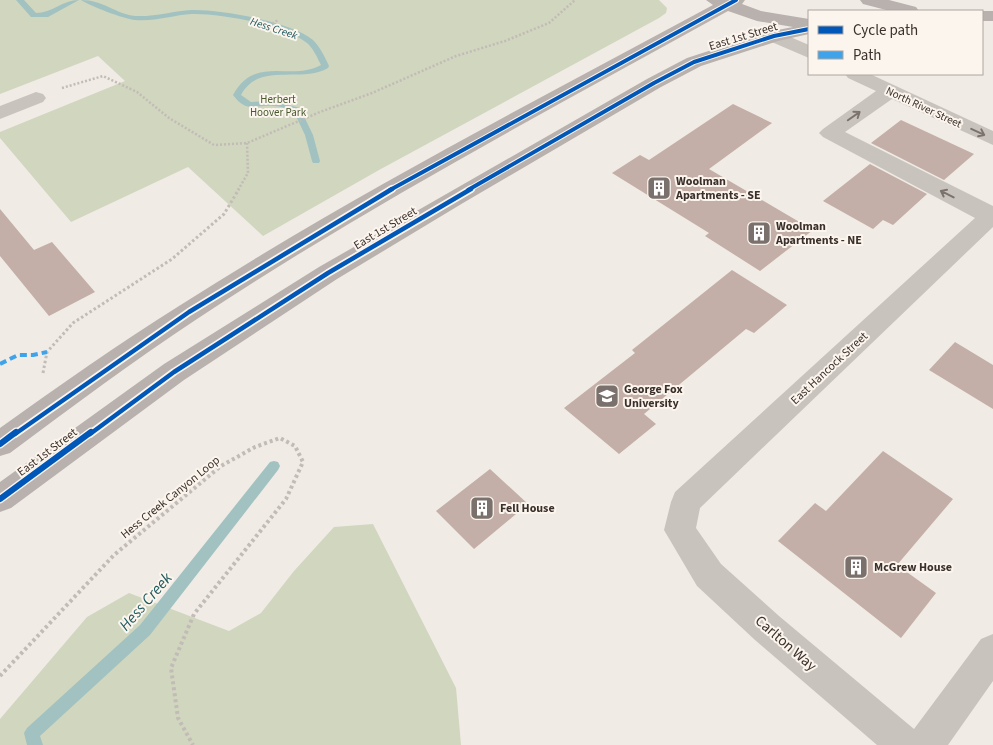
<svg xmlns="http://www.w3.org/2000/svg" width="993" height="745" viewBox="0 0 993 745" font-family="'Source Sans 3',sans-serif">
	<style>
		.green { fill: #d1d6bf }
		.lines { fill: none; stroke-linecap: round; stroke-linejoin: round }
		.stream { fill: #a1c2c1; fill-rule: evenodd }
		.building { fill: #c3afa7 }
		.path-far2 { stroke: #c2bbb6; stroke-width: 2.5; stroke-dasharray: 2 2; stroke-linecap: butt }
		.path-far1 { stroke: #c2bbb6; stroke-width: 3; stroke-dasharray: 2.5 2.5; stroke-linecap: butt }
		.path { stroke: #c2bbb6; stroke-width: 4; stroke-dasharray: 3 3; stroke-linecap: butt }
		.minor { fill: #c9c3be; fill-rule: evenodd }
		.major { fill: #b8b1ad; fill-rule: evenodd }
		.quiet { stroke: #3fa3eb; stroke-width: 4; stroke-dasharray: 7 4; stroke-linecap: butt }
		.cycleway-far2-casing { stroke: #fbf5ee; stroke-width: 6 }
		.cycleway-far1-casing { stroke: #fbf5ee; stroke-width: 8 }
		.cycleway-casing { stroke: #fbf5ee; stroke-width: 9 }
		.cycleway-far2 { stroke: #0057b8; stroke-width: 4 }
		.cycleway-far1 { stroke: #0057b8; stroke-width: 4.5 }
		.cycleway { stroke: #0057b8; stroke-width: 6 }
		.oneway { stroke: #7b726d }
		.labels { text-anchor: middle; stroke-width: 4; stroke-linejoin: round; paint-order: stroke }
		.far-water-label { font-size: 11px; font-style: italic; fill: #1f5a5e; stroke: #fbf5ee }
		.far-park-label { font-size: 11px; fill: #4a5a2e; stroke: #fbf5ee }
		.far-street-label { font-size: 11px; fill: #3b302b; stroke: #fbf5ee }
		.street-label { font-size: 12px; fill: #3b302b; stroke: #fbf5ee }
		.poi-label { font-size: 12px; font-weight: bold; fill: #3b302b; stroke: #fbf5ee; text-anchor: start }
		.near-street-label { font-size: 15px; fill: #3b302b; stroke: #fbf5ee }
		.near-water-label { font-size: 16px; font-style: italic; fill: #1f5a5e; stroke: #fbf5ee }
	</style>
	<rect width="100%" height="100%" fill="#f0ebe5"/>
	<path class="green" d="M0,0H659L667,8L666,13L659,18L379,170L263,236L188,167L71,222L0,138V132L125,81L98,56L0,94Z
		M373,524L456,688L461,745H0V719L87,617L129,593L229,631L261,613L294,571L334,527Z"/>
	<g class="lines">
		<path class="stream" d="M16,0H24L36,13C52,13 63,0 79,0L48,17H31Z
			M81,0C103,0 116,14 135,16C155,17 173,11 192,10C219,9 293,22 313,40C320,47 325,57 329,66L328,68C300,84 259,61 241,95L251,102L273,101L300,108L313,135L320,161L319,163H313L312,161L305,135L294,112C287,109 281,106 274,106C255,104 247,114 233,95C255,54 291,82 321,65C317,57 313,48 307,43C286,25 219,13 192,14C173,15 154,22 135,20C124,19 90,6 81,0Z
			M274,461L278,462L280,466L278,470L150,635L40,736L43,745H27L24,733L27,728L140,625L270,462Z"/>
	</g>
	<path class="building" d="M733,104L772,123L709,169L813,230L760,271L705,236L709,233L612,173L640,155L649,160Z
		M901,120L974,154L944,180L871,143Z
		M870,164L927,194L893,225L883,220L873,229L823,201Z
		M0,209L34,250L52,242L95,292L49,316L0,256Z
		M732,270L787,305L754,333L746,329L644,414L656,424L619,454L564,408L635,353L632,350Z
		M955,342L993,365V409L929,370Z
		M883,451L953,499L897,565L936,593L901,638L778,541L815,503L826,511Z
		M490,469L528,504L474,549L436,511Z"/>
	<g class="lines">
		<path class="path-far2" d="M262,30L278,20
			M62,88L103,76L137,92L169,118L214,145L247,143L320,112L372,93L456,56L505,41L549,23L575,0
			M238,190L248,173L247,143"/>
		<path class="path-far1" d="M43,373L47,352L73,323L172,259L224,214L239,189"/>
		<path class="path" d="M0,676L114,555L221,466L255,447L280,438L295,446L303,462L286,499L194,614L171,668L178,718L193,745"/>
		<path class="minor" d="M774,30L809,45V58L767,40L765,36L767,32Z
			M845,74H870L993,131V145L892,99L845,132L993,206V227L700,508L696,528L721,564L779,616L914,729L981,639L993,634V681L948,745H877L755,640L697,586L664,530L671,502L675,492L975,218L823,137L819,133L823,129L876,91L848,78Z
			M36,92L43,94L46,98L43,102L0,119V106Z"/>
		<path class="major" d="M706,0H745L742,4L761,11L809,19V34L778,41L701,66L661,87L463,203L337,279L184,380L11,508L0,512V482L164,364L319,267L647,79L687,58L767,32L793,27L757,21L728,11C549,110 367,206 197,319C133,361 72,407 10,453L0,456V428C59,386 118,344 179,306C351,196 533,102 713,5Z
			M860,0H889L916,7L919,11H890L863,4Z
			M979,11H993V21H982V11Z"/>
		<path class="quiet" d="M0,364L18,355H33L47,352"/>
		<g class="cycleway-far2-casing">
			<path id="cycleway-far2" d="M390,190L736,0
				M468,190L654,83L694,62L774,36L809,29"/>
		</g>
		<g class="cycleway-far1-casing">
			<path id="cycleway-far1" d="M15,434L189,312L392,189
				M90,434L174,372L328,273L471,189"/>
		</g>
		<g class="cycleway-casing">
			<path id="cycleway" d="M0,444L16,432
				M0,499L91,432"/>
		</g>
		<use href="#cycleway-far2" class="cycleway-far2"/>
		<use href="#cycleway-far1" class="cycleway-far1"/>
		<use href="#cycleway" class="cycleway"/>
	</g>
	<defs><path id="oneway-shaft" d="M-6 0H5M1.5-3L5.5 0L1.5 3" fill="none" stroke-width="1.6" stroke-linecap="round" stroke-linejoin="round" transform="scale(1.25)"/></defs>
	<g class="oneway">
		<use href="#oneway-shaft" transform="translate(854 116) rotate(-35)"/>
		<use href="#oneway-shaft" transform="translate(978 132) rotate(25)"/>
		<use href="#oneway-shaft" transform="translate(947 194) rotate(-153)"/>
	</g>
	<defs>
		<g id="building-square" transform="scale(1.25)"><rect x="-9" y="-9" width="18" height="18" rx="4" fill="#7a716c" stroke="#fbf5ee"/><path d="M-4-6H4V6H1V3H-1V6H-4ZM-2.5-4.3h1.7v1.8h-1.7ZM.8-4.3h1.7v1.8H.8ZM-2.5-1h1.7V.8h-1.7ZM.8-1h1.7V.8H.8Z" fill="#fff"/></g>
		<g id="university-square" transform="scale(1.25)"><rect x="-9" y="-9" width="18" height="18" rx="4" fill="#7a716c" stroke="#fbf5ee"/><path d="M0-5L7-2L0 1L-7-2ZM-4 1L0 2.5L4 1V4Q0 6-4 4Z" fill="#fff"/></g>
	</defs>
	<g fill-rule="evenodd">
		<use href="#building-square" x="659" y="188"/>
		<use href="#building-square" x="759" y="233"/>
		<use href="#university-square" x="607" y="396"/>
		<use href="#building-square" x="482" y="508"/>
		<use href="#building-square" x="856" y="567"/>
	</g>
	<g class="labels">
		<g class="far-water-label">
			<text transform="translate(274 28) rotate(18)" y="4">Hess Creek</text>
		</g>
		<g class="far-park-label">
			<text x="278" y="103">Herbert<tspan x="278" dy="13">Hoover Park</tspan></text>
		</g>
		<g class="far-street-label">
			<text transform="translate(924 107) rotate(25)" y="4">North River Street</text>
		</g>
		<g class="street-label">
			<text transform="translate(743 36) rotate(-17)" y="4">East 1st Street</text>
			<text transform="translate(385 228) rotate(-31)" y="4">East 1st Street</text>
			<text transform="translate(829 368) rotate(-43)" y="4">East Hancock Street</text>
			<text transform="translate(47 452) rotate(-37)" y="4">East 1st Street</text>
			<text transform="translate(170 497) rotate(-39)" y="4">Hess Creek Canyon Loop</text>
		</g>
		<g class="poi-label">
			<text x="676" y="185">Woolman<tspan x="676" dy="14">Apartments - SE</tspan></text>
			<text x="776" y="230">Woolman<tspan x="776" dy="14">Apartments - NE</tspan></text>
			<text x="624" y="393">George Fox<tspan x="624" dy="14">University</tspan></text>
			<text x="500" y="512">Fell House</text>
			<text x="874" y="571">McGrew House</text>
		</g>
		<g class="near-street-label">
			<text transform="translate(786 643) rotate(41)" y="5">Carlton Way</text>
		</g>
		<g class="near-water-label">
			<text transform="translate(145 601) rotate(-49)" y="6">Hess Creek</text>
		</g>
	</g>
	<rect x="808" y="10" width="175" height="65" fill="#fbf5ee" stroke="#aea6a0"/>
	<rect x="818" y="26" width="25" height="8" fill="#0057b8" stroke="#aea6a0"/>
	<text x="853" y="35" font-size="15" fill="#3b302b">Cycle path</text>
	<rect x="818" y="51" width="25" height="8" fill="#3fa3eb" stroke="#aea6a0"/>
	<text x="853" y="60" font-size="15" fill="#3b302b">Path</text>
</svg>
